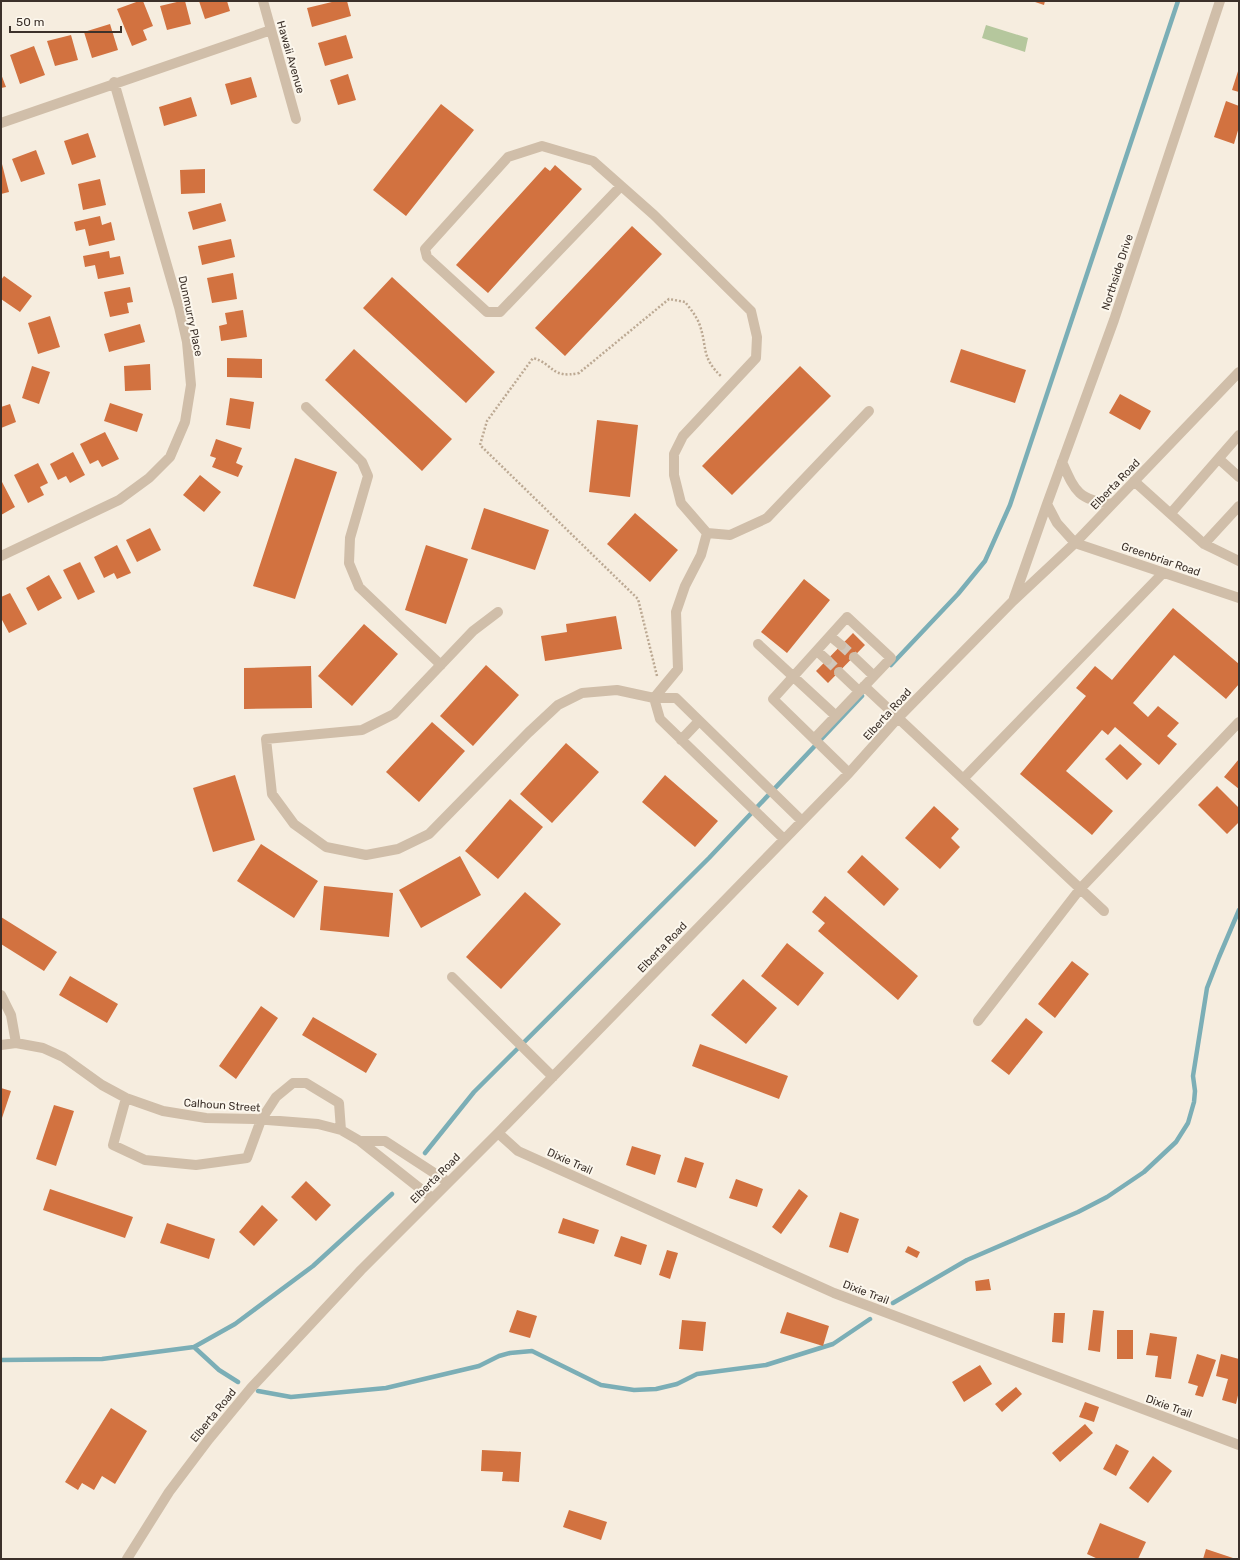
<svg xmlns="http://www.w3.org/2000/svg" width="1240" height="1560" viewBox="0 0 1240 1560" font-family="Rubik,sans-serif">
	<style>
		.green { fill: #b5c79d }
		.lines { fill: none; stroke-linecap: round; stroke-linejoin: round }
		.stream { stroke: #7baeb6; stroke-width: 4.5 }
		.building { fill: #d27240 }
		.minor-tunnel { stroke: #d1c7bb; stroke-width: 10; stroke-dasharray: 10 5; stroke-linecap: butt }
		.path { stroke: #bca993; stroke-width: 2.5; stroke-dasharray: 2 2; stroke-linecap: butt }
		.minor { stroke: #d0bea9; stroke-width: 10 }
		.labels { text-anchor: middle; stroke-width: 4; stroke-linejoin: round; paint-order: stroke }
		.street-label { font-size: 11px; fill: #3c312a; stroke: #fcf7ed }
	</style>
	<rect width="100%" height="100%" fill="#f6eddf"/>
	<path class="green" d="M986,25L1028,38L1025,52L982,38Z"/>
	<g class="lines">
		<path class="stream" d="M891,665L958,594L985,561L1010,505L1178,1
			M425,1153L474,1092L709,858L862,696
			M893,1303L967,1260L1078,1212L1107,1197L1144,1172L1176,1142L1188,1123L1194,1102L1195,1091L1193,1076L1207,988L1219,957L1239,910
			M194,1347L219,1370L238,1382
			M1,1360L102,1359L194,1347L235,1324L313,1266L392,1194
			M258,1391L291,1397L386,1388L479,1366L499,1356L510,1353L532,1351L601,1385L634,1390L656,1389L677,1384L697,1374L766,1365L833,1344L870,1319"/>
	</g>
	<path class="building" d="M139,1H143L153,26L143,30L147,40L132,46L117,9Z
		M181,1H185L191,24L167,30L160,6Z
		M199,1H227L230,11L205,19Z
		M336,1H347L351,16L312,27L307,8Z
		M1032,1H1045L1044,5Z
		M110,24L118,50L92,58L84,32Z
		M71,35L78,60L55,66L47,41Z
		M346,35L353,58L325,66L318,43Z
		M34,46L45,75L20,84L10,55Z
		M1239,68V92L1232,90Z
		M1,74L6,87L1,88Z
		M348,74L356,100L338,105L330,80Z
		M251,77L257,97L231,105L225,84Z
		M191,97L197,116L164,126L159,107Z
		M1226,101L1239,106V127L1234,144L1214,137Z
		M441,104L474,130L406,216L373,190Z
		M88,133L96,157L72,165L64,141Z
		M36,150L45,174L21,182L12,159Z
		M1,164H2L9,192L1,194Z
		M555,165L582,189L488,293L456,265L545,167L550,171Z
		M205,169V193L181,194L180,170Z
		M100,179L106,205L83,210L78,184Z
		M221,203L226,221L193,230L188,212Z
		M100,216L102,225L111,222L115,240L89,246L85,229L76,231L74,222Z
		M632,226L662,254L565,356L535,328Z
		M231,239L235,257L202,265L198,246Z
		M109,251L110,258L120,256L124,274L98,279L95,265L85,267L83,256Z
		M233,273L237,299L212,303L207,278Z
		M4,276L32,296L20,312L1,299V280Z
		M392,277L495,372L466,403L363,308Z
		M130,287L133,302L127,303L129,313L110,317L104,292Z
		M243,310L247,337L221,341L219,326L227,324L225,313Z
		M50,316L60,347L38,354L28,323Z
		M140,324L145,342L109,352L104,334Z
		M354,349L452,439L422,471L325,380Z
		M961,349L1026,370L1015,403L950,382Z
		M227,358L262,359V378L227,377Z
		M150,364L151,390L125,391L124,366Z
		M32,366L50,372L39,404L22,398Z
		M800,366L831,396L732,495L702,466Z
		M1120,394L1151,411L1140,430L1109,413Z
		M230,398L254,402L250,429L226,425Z
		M110,403L143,414L137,432L104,421Z
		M10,404L16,422L1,428V407Z
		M597,420L638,425L630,497L589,492Z
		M105,432L119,459L102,467L98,460L90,464L80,444Z
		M216,439L242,448L236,463L243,466L238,477L212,467L216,458L210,456Z
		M73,452L85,475L70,483L66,476L58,480L50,464Z
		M295,458L337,472L295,599L253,586Z
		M38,463L48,483L40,487L44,495L28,503L14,475Z
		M200,475L221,492L204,512L183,495Z
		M1,480L15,507L1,515Z
		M484,508L549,530L535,570L471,549Z
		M635,513L678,550L650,582L607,544Z
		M150,528L161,550L137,562L126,540Z
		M117,545L131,573L117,579L114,573L104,578L94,557Z
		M426,545L468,559L446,624L405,610Z
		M80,562L95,592L78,600L63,570Z
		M49,575L62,598L38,611L26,588Z
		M804,579L830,600L787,653L761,632Z
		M10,593L27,624L9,633L1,618V597Z
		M1173,608L1239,664V684L1226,699L1174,655L1133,703L1148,717L1158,706L1179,723L1167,736L1177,744L1159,765L1115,727L1108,735L1102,730L1066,771L1113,811L1092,835L1020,774L1086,696L1076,688L1095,666L1112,680Z
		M616,616L622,649L545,661L541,636L567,632L566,624Z
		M364,624L398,654L352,706L318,676Z
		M853,633L865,645L828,683L816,671Z
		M486,665L519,695L473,746L440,716Z
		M311,666L312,708L244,709V668Z
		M432,722L465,751L419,802L386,772Z
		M566,743L599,772L552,823L520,794Z
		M1120,744L1142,764L1127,780L1105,759Z
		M1239,759V789L1224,777Z
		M235,775L255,840L213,852L193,788Z
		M665,775L718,821L695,847L642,802Z
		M1217,786L1239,808V822L1227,834L1198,805Z
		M510,799L543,827L498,879L465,851Z
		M934,806L959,829L951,838L960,847L940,869L905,838Z
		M261,844L318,881L294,918L237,881Z
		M862,855L899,889L884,906L847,872Z
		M460,856L481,895L421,928L399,890Z
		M324,886L393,893L389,937L320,930Z
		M525,892L561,924L501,989L466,957Z
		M825,896L918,976L898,1000L818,931L825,923L812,912Z
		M1,917L57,952L44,971L1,944Z
		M787,943L824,973L798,1006L761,976Z
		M1072,961L1089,974L1055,1018L1038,1004Z
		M70,976L118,1004L107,1023L59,995Z
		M743,979L777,1008L746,1044L711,1015Z
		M261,1006L278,1018L236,1079L219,1066Z
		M313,1017L377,1054L366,1073L302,1035Z
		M1026,1018L1043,1032L1009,1075L991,1061Z
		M700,1044L788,1076L779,1099L692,1066Z
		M1,1088L11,1091L1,1121Z
		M54,1105L74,1111L56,1166L36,1159Z
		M632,1146L661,1155L655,1175L626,1165Z
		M685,1157L704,1163L696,1188L677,1182Z
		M736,1179L763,1189L757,1207L729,1198Z
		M306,1181L331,1205L316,1221L291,1197Z
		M50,1189L133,1217L125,1238L43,1210Z
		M799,1189L808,1196L781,1234L772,1227Z
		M262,1205L278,1220L254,1246L239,1232Z
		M840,1212L859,1219L848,1253L829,1247Z
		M563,1218L599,1230L594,1244L558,1233Z
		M167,1223L215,1239L209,1259L160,1243Z
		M621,1236L647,1245L641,1265L614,1256Z
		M908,1246L920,1252L917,1258L905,1252Z
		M667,1250L678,1253L670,1279L659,1275Z
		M989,1279L991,1290L976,1291L975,1281Z
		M517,1310L537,1316L530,1338L509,1332Z
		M1093,1310L1104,1311L1100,1352L1088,1350Z
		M787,1312L829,1326L823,1346L780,1333Z
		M1054,1313H1065L1063,1343L1052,1342Z
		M682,1320L706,1322L703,1351L679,1349Z
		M1117,1330H1133V1359H1117Z
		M1150,1333L1177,1337L1171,1379L1155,1377L1158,1356L1146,1355Z
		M1197,1354L1216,1360L1203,1397L1195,1395L1198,1386L1188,1383Z
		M1221,1354L1239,1359V1391L1236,1404L1222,1400L1228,1379L1216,1376Z
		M980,1365L992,1384L964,1402L952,1382Z
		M1016,1387L1022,1394L1002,1412L995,1404Z
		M1085,1402L1099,1407L1094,1422L1079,1417Z
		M111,1408L147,1431L115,1484L102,1476L94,1490L82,1483L78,1490L65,1482Z
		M1085,1424L1093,1433L1060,1462L1052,1453Z
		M1116,1444L1129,1451L1116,1476L1103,1469Z
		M482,1450L521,1452L519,1482L502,1481L503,1472L481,1471Z
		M1153,1456L1172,1471L1148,1503L1129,1488Z
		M569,1510L607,1522L601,1540L563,1527Z
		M1100,1523L1146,1542L1138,1559H1098L1087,1554Z
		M1206,1549L1236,1559H1203Z"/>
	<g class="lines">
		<path class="minor-tunnel" d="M841,645L854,657
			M827,660L839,672"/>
		<path class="path" d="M657,676L638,599L480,445L487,421L533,358C554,364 551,379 579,373L669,299L685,302C690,308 696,316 699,323C708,347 700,357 722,377"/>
		<path class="minor" d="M263,1L296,119
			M1220,1L1114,320L1047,504L1057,523L1075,543L1239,598
			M1,123L271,30
			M621,186L500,312H487L427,257L425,249L508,157L542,146L593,161L654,215L751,311L757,337L756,358L683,436L674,454V475L681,503L707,533L730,535L767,518L869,411
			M306,407L362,462L368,476L350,538L349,563L359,587L441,665
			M1219,459L1239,477
			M1062,462C1075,491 1078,500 1112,504
			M1134,481L1204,544L1239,561
			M1171,513L1239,435
			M1204,544L1239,506
			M1,556L119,500L149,478L170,457L185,422L191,385L187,342L179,307L114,82
			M1014,598L1047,504
			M498,612L473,631L394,714L362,730L266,739L272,794L294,824L326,847L366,855L398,849L429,834L528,733L558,705L582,693L617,690L654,698H676L802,821
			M830,636L841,645
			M758,644L836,716
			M817,651L827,660
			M854,657L874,676
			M839,672L859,691
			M864,686L1104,911
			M654,698L660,719L784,839
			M654,698L678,669L676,612L685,586L701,555L707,533
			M814,739L891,658L847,617L773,699L849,773
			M681,740L699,721
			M963,779L1163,573
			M452,977L553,1077
			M1,995L11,1015L16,1043
			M978,1021L1080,889L1239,722
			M1,1045L16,1043L43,1048L63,1057L102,1085L126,1098L163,1111L206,1118L254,1119L318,1124L341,1130L360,1141L432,1198
			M126,1098L113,1145L145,1160L196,1165L247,1158L261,1120L276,1097L293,1083H306L339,1103L341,1130
			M498,1133L518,1151L834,1293L1239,1445
			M360,1141H385L448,1182
			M127,1559L169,1492L209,1439L251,1388L361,1270L498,1133L849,773L898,718L1013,601L1075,543L1239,372"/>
	</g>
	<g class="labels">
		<g class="street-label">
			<text transform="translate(291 57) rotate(74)" y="4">Hawaii Avenue</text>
			<text transform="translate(1117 272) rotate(-72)" y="4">Northside Drive</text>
			<text transform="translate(191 316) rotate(78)" y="4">Dunmurry Place</text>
			<text transform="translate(1115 484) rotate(-46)" y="4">Elberta Road</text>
			<text transform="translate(1161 559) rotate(19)" y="4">Greenbriar Road</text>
			<text transform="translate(887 714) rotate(-48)" y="4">Elberta Road</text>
			<text transform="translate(662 947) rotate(-46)" y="4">Elberta Road</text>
			<text transform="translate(222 1105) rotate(4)" y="4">Calhoun Street</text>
			<text transform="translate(570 1161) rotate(24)" y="4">Dixie Trail</text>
			<text transform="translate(435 1178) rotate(-45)" y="4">Elberta Road</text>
			<text transform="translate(866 1292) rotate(21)" y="4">Dixie Trail</text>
			<text transform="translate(1169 1406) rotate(20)" y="4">Dixie Trail</text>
			<text transform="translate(213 1415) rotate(-51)" y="4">Elberta Road</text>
		</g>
	</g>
	<rect width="1240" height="1560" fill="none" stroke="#3c312a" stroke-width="4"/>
	<path d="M10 26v6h111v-6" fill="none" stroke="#3c312a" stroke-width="2"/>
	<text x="16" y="26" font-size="12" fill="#3c312a" stroke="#fcf7ed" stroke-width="3" paint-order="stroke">50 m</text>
</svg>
